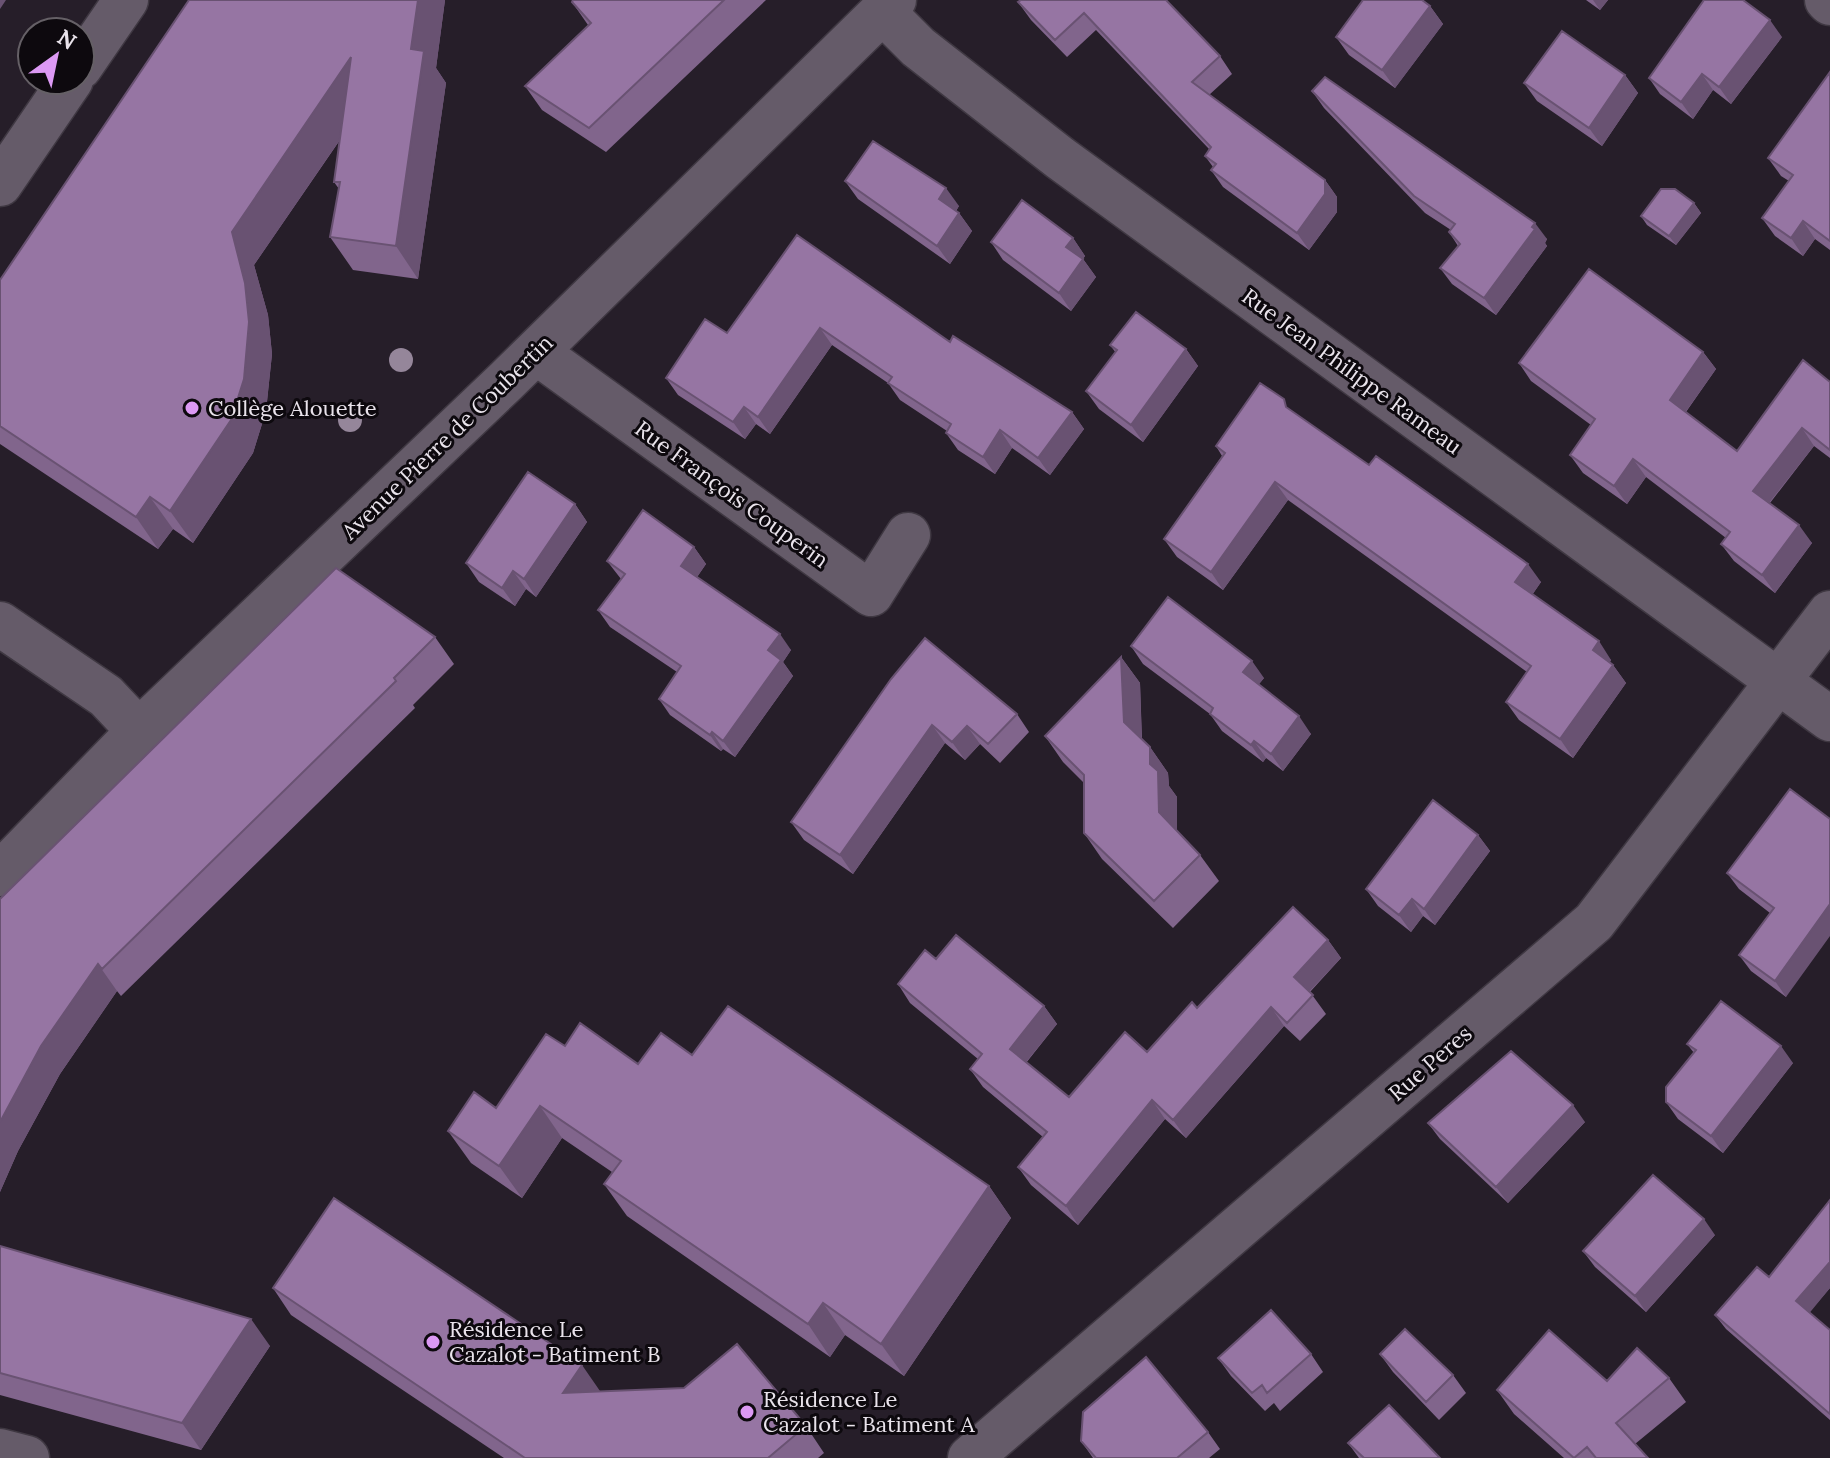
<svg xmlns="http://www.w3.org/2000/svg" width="1830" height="1458" viewBox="0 0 1830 1458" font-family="Lora,serif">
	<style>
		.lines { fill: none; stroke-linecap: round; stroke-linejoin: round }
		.minor-casing { stroke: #3f3842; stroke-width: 47 }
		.minor { stroke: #655b69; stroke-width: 44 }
		.tree { fill: #95869a }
		.wall { fill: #81658c }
		.shaded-wall { fill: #695272 }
		.building { fill: #9675a3; stroke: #695272; stroke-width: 2 }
		.poi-dot { fill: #dc99f4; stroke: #0d090e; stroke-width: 3 }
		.labels { text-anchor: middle; stroke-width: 6; stroke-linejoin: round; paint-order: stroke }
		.street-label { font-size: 22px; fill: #e9e3eb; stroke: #0d090e }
		.poi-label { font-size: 22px; fill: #e9e3eb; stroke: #0d090e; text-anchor: start }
	</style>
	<rect width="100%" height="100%" fill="#261e29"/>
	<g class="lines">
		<g class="minor-casing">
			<path id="minor" d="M1827,0L1830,3
				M882,11L918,47L1060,158L1830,719
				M80,67L126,0
				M0,184L71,80
				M536,352L871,594L908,535
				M0,624L106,696L139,731
				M0,874L139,731L505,382L894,0
				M0,1451L27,1458
				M970,1458L1594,922L1830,613"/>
		</g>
		<use href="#minor" class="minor"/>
	</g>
	<g class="tree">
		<circle cx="401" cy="360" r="12"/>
		<circle cx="350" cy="420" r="12"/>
	</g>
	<path class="wall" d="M189,0H445L436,68L446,83L418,279L353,270L330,237L339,189L334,182L340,140L254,265L268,315L272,354L266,411L253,453L193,543L173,529L158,549L0,444V280Z
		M573,0H766L606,152L542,110L525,86L588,25L572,2Z
		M1166,0L1220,56L1232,74L1209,95L1325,180L1337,197V212L1309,250L1223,187L1211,170L1213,167L1205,156L1209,149L1096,30L1067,57L1031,20L1018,2Z
		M1586,0H1608L1600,10Z
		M1430,6L1443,24L1395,88L1349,55L1336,37Z
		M1782,37L1731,104L1713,90L1693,119L1660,94L1649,78Z
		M1830,72V250L1815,239L1803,256L1775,236L1762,218L1789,181L1781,176L1768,158Z
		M1625,75L1638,93L1602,146L1537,101L1524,83Z
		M1312,91L1547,239L1545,243L1547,246L1496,315L1452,284L1440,268L1458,246L1449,232L1451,230L1425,213L1324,108Z
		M845,181L959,206L956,211L959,213L972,231L950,264L858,199Z
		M1694,203L1701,213L1676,245L1647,225L1641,216Z
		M797,235L950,342L1072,412L1084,429L1050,475L1012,448L995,474L958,450L946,433L947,431L900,400L888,383L832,345L770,434L756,424L745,439L678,395L666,378L727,333Z
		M1073,238L1085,256L1083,259L1096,277L1071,311L1003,260L991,242Z
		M1110,345L1186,349L1198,366L1143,442L1099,409L1086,391L1116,353Z
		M1703,352L1716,369L1686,412L1737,451L1830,382V458L1814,446L1770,503L1812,543L1775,593L1734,561L1721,544L1726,538L1646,477L1627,504L1583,473L1570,455L1591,425L1531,381L1519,363Z
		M1293,412L1369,465L1541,582L1532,595L1611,660L1610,662L1613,665L1626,683L1573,758L1519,720L1506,702L1527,672L1288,500L1223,590L1177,557L1164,539L1222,456L1216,446Z
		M575,504L587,522L536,597L526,589L515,606L479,582L466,563Z
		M694,547L706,564L697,577L791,650L783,662L793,676L735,757L723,749L721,751L670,715L659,699L677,672L610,627L598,610L621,579L607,561Z
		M435,637L454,664L413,705L415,708L121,996L117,991L60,1074L18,1151L0,1192V899Z
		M1131,646L1264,678L1259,684L1311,734L1283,771L1266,758L1263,762L1222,731L1210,714L1143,664Z
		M1121,657L1140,683L1142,739L1150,747L1168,773L1169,786L1177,797V831L1200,855L1219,881L1173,928L1102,859L1084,833V783L1063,762L1045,736Z
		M891,679L1017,714L1029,732L1000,763L980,744L965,760L945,743L853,874L804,840L791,822Z
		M1830,819L1786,997L1751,971L1739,955L1770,913L1739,889L1727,873Z
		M1478,835L1490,851L1435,925L1423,916L1411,932L1378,906L1366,889Z
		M1328,940L1341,958L1310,992L1326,1014L1300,1041L1284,1026L1186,1138L1165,1119L1078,1225L1031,1185L1018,1167L1043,1137L983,1087L970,1069L978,1059L910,1003L898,984L936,959L1044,1006L1057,1024L1026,1063L1069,1097L1147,1052L1197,1008Z
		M1687,1044L1793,1063L1723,1153L1678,1119L1666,1102L1694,1053Z
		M565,1046L638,1064L692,1055L989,1186L1011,1218L904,1376L845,1335L830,1357L627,1216L604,1184L612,1172L562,1138L522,1198L471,1163L448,1131L496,1108Z
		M1585,1122L1508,1203L1440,1139L1428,1123Z
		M1830,1200V1288L1809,1312L1830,1330V1420L1726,1329L1715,1315L1769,1277Z
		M1715,1235L1646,1312L1595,1267L1583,1251Z
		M0,1246L270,1346L201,1450L0,1395Z
		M273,1288L600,1392L806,1426L824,1453L818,1458H504L291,1315Z
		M1311,1354L1323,1372L1280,1411L1274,1403L1265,1411L1231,1376L1218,1358Z
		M1380,1354L1453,1375L1466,1393L1439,1420L1393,1372Z
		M1669,1378L1686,1402L1635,1444L1648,1458H1564L1514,1414L1497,1390L1607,1381Z
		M1208,1432L1220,1449L1209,1458H1093L1081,1441Z
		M1348,1443L1440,1458H1359Z"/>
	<path class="shaded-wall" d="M0,0H6L0,9Z
		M418,0H445L436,68L446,83L418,279L396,246L411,49Z
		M1593,0H1608L1600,10Z
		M1430,6L1443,24L1395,88L1382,70Z
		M1770,20L1782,37L1731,104L1719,87Z
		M351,57L374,90L254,265L268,315L272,354L266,411L253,453L193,543L170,511L232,232Z
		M1702,74L1713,90L1693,119L1681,102Z
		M1625,75L1638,93L1602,146L1589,128Z
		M1325,180L1337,197V212L1309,250L1297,233Z
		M946,188L959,206L952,217L939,199Z
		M1694,203L1701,213L1676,245L1669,236Z
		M959,213L972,231L950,264L937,246Z
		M1803,221L1815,239L1803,256L1791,238Z
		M1535,223L1547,239L1545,243L1547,246L1496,315L1484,298Z
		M1073,238L1085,256L1079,265L1066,247Z
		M1083,259L1096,277L1071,311L1059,293Z
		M820,328L832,345L770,434L758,417Z
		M1186,349L1198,366L1143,442L1131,425Z
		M1703,352L1716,369L1682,417L1670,400Z
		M744,407L756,424L745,439L733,422Z
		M1072,412L1084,429L1050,475L1038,458Z
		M1802,428L1814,446L1765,508L1753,491Z
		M1000,430L1012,448L995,474L983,457Z
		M1633,459L1646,477L1627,504L1614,486Z
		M1275,482L1288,500L1223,590L1211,572Z
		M150,497L173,529L158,549L136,517Z
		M575,504L587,522L536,597L524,579Z
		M1799,525L1812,543L1775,593L1762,575Z
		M694,547L706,564L693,583L681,566Z
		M1528,564L1541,582L1528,601L1515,582Z
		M513,571L526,589L515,606L502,588Z
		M780,634L791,650L783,662L793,676L735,757L723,741L768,650Z
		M1599,641L1611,660L1606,668L1593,650Z
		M1121,657L1140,683L1142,748L1124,722Z
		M1252,661L1264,678L1255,689L1243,672Z
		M1613,665L1626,683L1573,758L1560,739Z
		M1299,716L1311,734L1283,771L1271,754Z
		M932,725L945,743L853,874L840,855Z
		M967,726L980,744L965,760L952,742Z
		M712,732L723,749L721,751L710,735Z
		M1254,741L1266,758L1263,762L1251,745Z
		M1150,747L1168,773L1169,786L1177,797V839L1159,812L1150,764Z
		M1478,835L1490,851L1435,925L1424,909Z
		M1412,899L1423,916L1411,932L1399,915Z
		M1830,904V936L1786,997L1775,981Z
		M1328,940L1341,958L1306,995L1294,977Z
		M98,964L117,991L60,1074L18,1151L0,1192V1122L41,1046Z
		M1044,1006L1057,1024L1022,1067L1010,1049Z
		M1271,1007L1284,1026L1186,1138L1173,1120Z
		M1781,1046L1793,1063L1723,1153L1711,1136Z
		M1152,1100L1165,1119L1078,1225L1066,1206Z
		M1573,1105L1585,1122L1508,1203L1496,1187Z
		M540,1106L562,1138L522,1198L499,1166Z
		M989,1186L1011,1218L904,1376L881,1344Z
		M1704,1219L1715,1235L1646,1312L1635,1296Z
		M1830,1262V1288L1807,1316L1796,1301Z
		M823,1303L845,1335L830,1357L808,1324Z
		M251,1319L270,1346L201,1450L182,1423Z
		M582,1365L600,1391L563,1393Z"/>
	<path class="building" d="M189,0H418L411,49L424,51L396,246L330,237L340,182H334L351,57L232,232L245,283L249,322L244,379L231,420L170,511L150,497L136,517L0,426V280Z
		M573,0H724L589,128L525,86L591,23L572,2Z
		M1021,0H1166L1220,56L1192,82L1325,180V194L1297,233L1211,170L1216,164L1205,156L1211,147L1084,13L1055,40L1018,2Z
		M1363,0H1422L1430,6L1382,70L1336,37Z
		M1704,0H1743L1770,20L1719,87L1702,74L1681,102L1649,78Z
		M1562,31L1625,75L1589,128L1524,83Z
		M1830,72V241L1803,221L1791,238L1762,218L1793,175L1768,158Z
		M1325,77L1535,223L1532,227L1535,229L1484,298L1440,268L1460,244L1449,232L1455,224L1414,196L1312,91Z
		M873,141L946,188L939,199L959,213L937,246L845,181Z
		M1661,189H1675L1694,203L1669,236L1641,216Z
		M1022,200L1073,238L1066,247L1083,259L1059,293L991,242Z
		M797,235L950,342L953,336L1072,412L1038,458L1000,430L983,457L946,433L951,424L888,383L892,377L820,328L758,417L744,407L733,422L666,378L705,319L727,333Z
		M1589,269L1703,352L1670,400L1737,451L1803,360L1830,382V450L1802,428L1753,491L1799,525L1762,575L1721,544L1730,532L1633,459L1614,486L1570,455L1595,419L1519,363Z
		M1136,312L1186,349L1131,425L1086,391L1117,350L1110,345Z
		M1260,383L1284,399L1286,407L1369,465L1376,456L1528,564L1515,582L1599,641L1593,650L1613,665L1560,739L1506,702L1531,666L1275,482L1211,572L1164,539L1225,453L1216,446Z
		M528,472L575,504L524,579L513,571L502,588L466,563Z
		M643,510L694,547L681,566L780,634L768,650L781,660L723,741L712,732L710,735L659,699L681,666L598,610L625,574L607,561Z
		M336,568L435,637L394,678L396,681L102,969L98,964L41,1046L0,1122V899Z
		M1168,597L1252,661L1243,672L1299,716L1271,754L1254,741L1251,745L1210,714L1213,708L1131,646Z
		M925,638L1017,714L988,744L967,726L952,742L932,725L840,855L791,822L891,679Z
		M1121,657L1124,722L1150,747V764L1158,771L1159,812L1200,855L1154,901L1084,833V775L1045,736Z
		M1790,789L1830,819V904L1775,981L1739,955L1774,908L1727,873Z
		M1433,800L1478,835L1424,909L1412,899L1399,915L1366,889Z
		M1293,907L1328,940L1294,977L1313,995L1287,1023L1271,1007L1173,1120L1152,1100L1066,1206L1018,1167L1047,1132L970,1069L982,1054L898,984L925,950L936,959L956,935L1044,1006L1010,1049L1069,1097L1125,1032L1147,1052L1192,1002L1197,1008Z
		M1721,1001L1781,1046L1711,1136L1666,1102V1087L1696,1050L1687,1044Z
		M728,1006L989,1186L881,1344L823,1303L808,1324L604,1184L621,1161L540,1106L499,1166L448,1131L474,1092L496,1108L546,1034L565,1046L580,1023L638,1064L661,1033L692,1055Z
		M1511,1051L1573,1105L1496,1187L1428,1123Z
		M1653,1175L1704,1219L1635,1296L1583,1251Z
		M334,1198L582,1365L563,1393L684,1388L737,1344L806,1426L768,1458H525L273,1288Z
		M1830,1200V1262L1796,1301L1830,1330V1414L1715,1315L1757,1267L1769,1277Z
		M0,1246L251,1319L182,1423L0,1373Z
		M1271,1310L1311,1354L1267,1393L1262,1385L1252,1393L1218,1358Z
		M1405,1329L1453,1375L1426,1402L1380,1354Z
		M1549,1330L1607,1381L1637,1348L1669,1378L1616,1423L1648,1458H1596L1587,1447L1574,1458L1497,1390Z
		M1146,1357L1208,1432L1177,1458H1096L1081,1441L1083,1412Z
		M1389,1405L1440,1458H1364L1348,1443Z"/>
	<g class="poi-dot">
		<circle cx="192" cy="408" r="8"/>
		<circle cx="433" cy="1342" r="8"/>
		<circle cx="747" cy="1412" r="8"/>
	</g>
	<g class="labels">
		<g class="street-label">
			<text transform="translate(1352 371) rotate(36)" y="8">Rue Jean Philippe Rameau</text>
			<text transform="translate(447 437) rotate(-44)" y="8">Avenue Pierre de Coubertin</text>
			<text transform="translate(732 494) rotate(36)" y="8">Rue François Couperin</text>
			<text transform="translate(1430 1063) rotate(-41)" y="8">Rue Peres</text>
		</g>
		<g class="poi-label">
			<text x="208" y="416">Collège Alouette</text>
			<text x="449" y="1337">Résidence Le<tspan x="449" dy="25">Cazalot - Batiment B</tspan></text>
			<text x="763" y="1407">Résidence Le<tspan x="763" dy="25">Cazalot - Batiment A</tspan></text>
		</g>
	</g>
	<g transform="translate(56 56) rotate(33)"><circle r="38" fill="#0d090e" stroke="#656066" stroke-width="2"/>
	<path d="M0-6L14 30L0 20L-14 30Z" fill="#dc99f4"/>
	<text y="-12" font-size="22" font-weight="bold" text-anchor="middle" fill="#e9e3eb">N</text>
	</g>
</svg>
